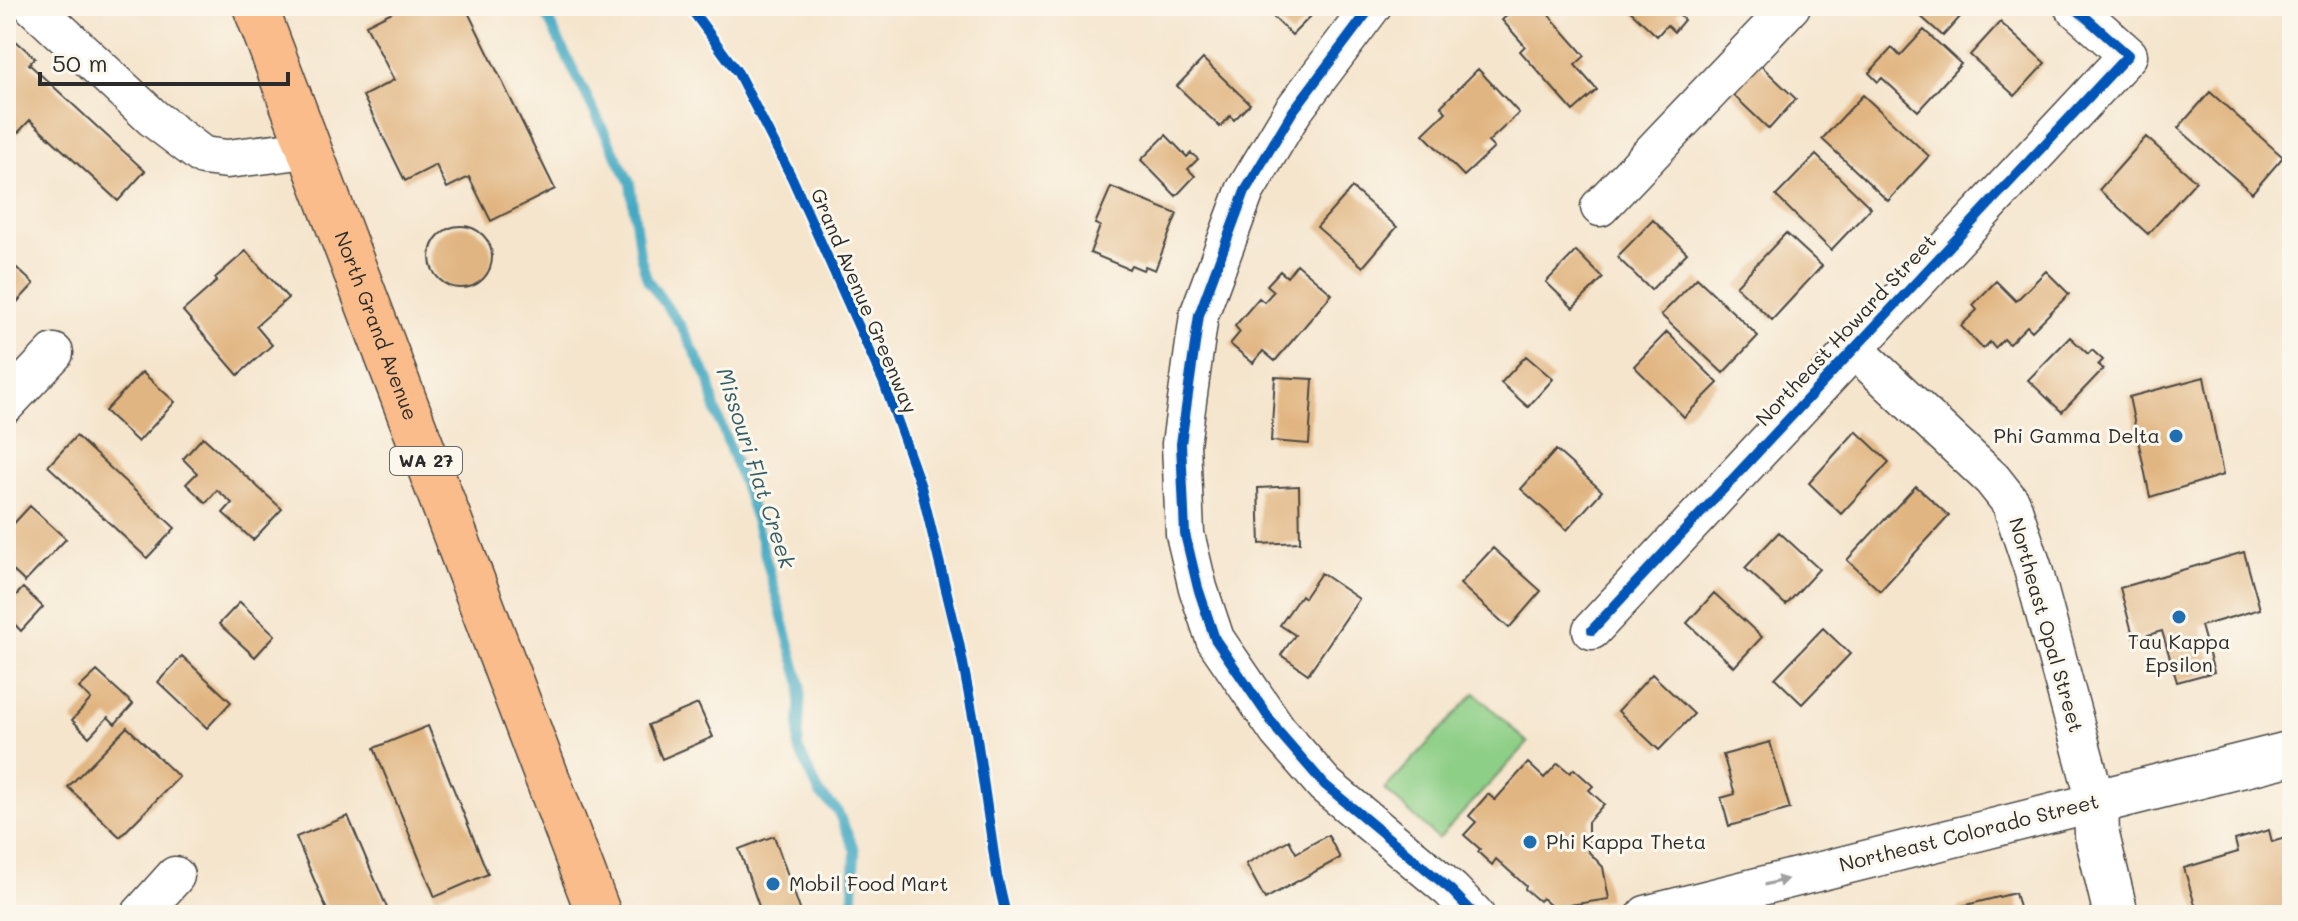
<svg xmlns="http://www.w3.org/2000/svg" width="2298" height="921" viewBox="0 0 2298 921" font-family="Mali,sans-serif">
	<style>
		.green { fill: #8ecf87; stroke: #5c7d59; stroke-width: 2 }
		.lines { fill: none; stroke-linecap: round; stroke-linejoin: round }
		.stream { stroke: #42a9c2; stroke-width: 10 }
		.building { fill: #e1b581 }
		.minor-casing { stroke: #494743; stroke-width: 41 }
		.tertiary-casing { stroke: #494743; stroke-width: 47 }
		.primary-casing { stroke: #494743; stroke-width: 47 }
		.minor { stroke: #fff; stroke-width: 38 }
		.tertiary { stroke: #fff; stroke-width: 44 }
		.primary { stroke: #f9bc8a; stroke-width: 44 }
		.cycleway-casing { stroke: #fbf7ec; stroke-width: 15 }
		.cycleway { stroke: #0057b8; stroke-width: 10 }
		.oneway { fill: #a0a0a0 }
		.poi-dot { fill: #1f6fb2; stroke: #fbf7ec; stroke-width: 3 }
		.labels { text-anchor: middle; stroke-width: 6; stroke-linejoin: round; paint-order: stroke }
		.shield { fill: #fbf7ec; stroke: #696865; stroke-width: 2 }
		.shield-label { font-size: 18px; font-weight: bold; fill: #2b2b2b }
		.street-label { font-size: 20px; fill: #2b2b2b; stroke: #fbf7ec }
		.poi-label { font-size: 20px; fill: #2b2b2b; stroke: #fbf7ec; text-anchor: start }
		.water-label { font-size: 22px; font-style: italic; fill: #345d67; stroke: #fbf7ec }
	</style>
	<rect width="100%" height="100%" fill="#fbf7ec"/>
	<filter id="ink" filterUnits="userSpaceOnUse"><feTurbulence type="fractalNoise" baseFrequency=".0125" numOctaves="2"/><feDisplacementMap in="SourceGraphic" scale="16" xChannelSelector="R" yChannelSelector="G"/><feConvolveMatrix kernelMatrix="1 2 1 2 8 2 1 2 1" color-interpolation-filters="sRGB"/></filter>
	<filter id="wash" filterUnits="userSpaceOnUse"><feTurbulence type="fractalNoise" baseFrequency=".006" numOctaves="4" result="noise"/><feDisplacementMap in="SourceGraphic" scale="32" xChannelSelector="R" yChannelSelector="G"/><feGaussianBlur stdDeviation="1.8" result="paint"/><feColorMatrix in="noise" values="0 0 0 0 0 0 0 0 0 0 0 0 0 0 0 0 0 1.4 0 .05"/><feComposite in="paint" operator="in"/></filter>
	<g filter="url(#wash)">
		<rect width="100%" height="100%" fill="#f5e5cd"/>
		<path class="green" d="M1475,693L1528,743L1438,839L1385,789Z"/>
		<g class="lines">
			<path class="stream" d="M539,6L546,15L630,183L640,255L647,279L681,326L709,380L715,409L751,505L801,685L798,748L820,794L837,810L855,851L852,915"/>
		</g>
		<g id="blocks">
			<path class="building" d="M404,6H465L555,189L491,221L469,177L447,188L436,165L405,181L363,96L394,80L366,25Z
				M1262,6H1315L1318,9L1292,35Z
				M1518,6H1541L1585,56L1575,65L1597,90L1573,111L1520,51L1525,46L1502,20Z
				M1625,6H1684L1677,13L1684,20L1674,32L1667,25L1657,36Z
				M1909,6H1970L1943,36Z
				M2000,22L2045,63L2015,96L1970,55Z
				M1924,30L1961,64L1918,111L1882,78L1878,82L1869,73L1892,48L1900,56Z
				M6,32L35,58L29,64L145,171L118,201L30,120L12,139L6,133Z
				M1203,59L1250,104L1234,120L1230,116L1220,127L1177,86Z
				M1755,60L1796,99L1769,129L1728,90Z
				M1478,69L1519,113L1488,142L1494,148L1464,176L1423,134L1446,112L1441,106Z
				M2210,92L2283,157L2252,193L2178,128Z
				M1863,95L1929,156L1888,201L1822,139Z
				M1166,135L1187,157L1191,153L1198,159L1188,169L1195,176L1176,196L1141,160Z
				M2146,137L2196,181L2148,234L2099,190Z
				M1816,155L1871,208L1831,250L1776,196Z
				M1111,187L1177,214L1155,270L1145,266L1143,270L1131,265L1129,269L1090,253L1100,226L1095,224Z
				M1352,188L1397,227L1363,267L1317,227Z
				M1653,220L1687,253L1651,290L1617,257Z
				M430 257a31 31 0 1 1 62 0a31 31 0 1 1-62 0Z
				M1786,233L1822,266L1772,320L1736,286Z
				M246,251L288,298L256,326L272,345L238,375L183,311L217,281L215,278Z
				M1576,251L1603,278L1573,308L1546,282Z
				M6,258L34,284L6,314Z
				M1297,264L1332,294L1275,361L1263,351L1253,363L1230,344L1240,332L1235,326L1259,298L1264,302L1274,291L1267,285L1280,271L1287,277Z
				M2046,271L2069,294L2032,331L2027,326L2009,344L2004,339L1995,348L1990,342L1983,349L1961,326L1977,310L1973,305L1996,281L2016,301Z
				M1697,278L1758,336L1723,373L1661,315Z
				M1667,332L1718,383L1684,417L1634,366Z
				M2070,337L2088,354L2092,350L2103,360L2098,365L2103,369L2062,412L2028,380Z
				M1526,356L1553,379L1528,407L1501,383Z
				M142,372L175,402L138,442L105,411Z
				M1275,377L1313,379L1309,444L1271,441Z
				M2204,377L2223,475L2150,497L2129,397Z
				M1856,431L1889,462L1841,514L1809,483Z
				M76,436L175,528L147,558L48,466Z
				M203,437L282,509L253,540L223,513L232,503L217,490L206,503L186,484L197,473L183,459Z
				M1556,450L1602,491L1567,530L1521,489Z
				M1299,486L1300,542L1260,544L1258,488Z
				M1916,486L1949,516L1880,591L1847,560Z
				M30,506L66,539L25,582L6,564V532Z
				M1779,532L1819,569L1786,605L1745,568Z
				M1493,548L1541,591L1509,628L1460,584Z
				M2244,552L2260,609L2201,626L2214,672L2177,682L2162,631L2134,639L2120,588Z
				M1321,573L1359,599L1308,674L1281,655L1295,635L1280,625L1301,595L1304,598Z
				M23,588L43,607L21,631L6,615V606Z
				M1714,593L1762,637L1734,667L1687,623Z
				M240,602L275,635L255,657L219,624Z
				M1823,628L1850,654L1802,704L1775,678Z
				M182,656L231,702L207,728L158,682Z
				M97,671L133,704L115,724L108,717L89,737L72,720L91,699L79,688Z
				M1652,674L1694,714L1659,750L1618,711Z
				M698,704L713,737L662,759L648,725Z
				M428,726L488,874L435,897L374,748Z
				M127,727L179,777L120,837L68,787Z
				M1770,742L1790,809L1729,826L1721,798L1735,794L1723,755Z
				M1528,763L1544,778L1558,763L1570,773L1574,769L1593,786L1589,790L1604,804L1588,822V851L1603,867L1609,899L1570,905L1561,915L1542,898L1539,901L1525,889L1526,886L1496,859L1492,865L1478,852L1480,849L1464,835L1476,822L1469,816L1488,794L1495,800Z
				M348,816L390,915H329L296,837Z
				M2269,830L2272,842L2292,836V915H2198L2184,868L2238,852L2235,840Z
				M1328,835L1340,858L1265,899L1246,864L1289,840L1296,853Z
				M774,836L802,915H762L739,849Z
				M2015,893L2021,915H1960L1958,907Z"/>
		</g>
	</g>
	<g filter="url(#ink)">
		<use href="#blocks" fill-opacity="0" stroke="#494743" stroke-width="2"/>
		<g class="lines">
			<g class="minor-casing">
				<path id="minor" d="M33,6L153,118L203,156L227,159L308,149
					M1372,6L1293,111L1245,191L1199,315L1181,444L1185,534L1198,588L1215,639L1278,731L1325,785L1451,890L1475,915
					M1600,207L1791,6
					M6,404L54,353
					M1592,630L2128,55L2073,6
					M140,915L175,876
					M1646,915L2096,802L2033,569L2011,503L1992,479L1853,348"/>
			</g>
			<g class="tertiary-casing">
				<path id="tertiary" d="M2116,915L2097,835L2096,802L2292,753"/>
			</g>
			<g class="primary-casing">
				<g id="primary">
					<path id="s1" d="M255,6L599,915"/>
				</g>
			</g>
			<use href="#minor" class="minor"/>
			<use href="#tertiary" class="tertiary"/>
			<use href="#primary" class="primary"/>
			<g class="cycleway-casing">
				<path id="cycleway" d="M689,6L738,73L792,178L884,383L921,487L959,643L976,732L997,876L1006,915
					M1372,6L1293,111L1245,191L1199,315L1181,444L1185,534L1198,588L1215,639L1278,731L1325,785L1451,890L1475,915
					M1592,630L2128,55L2073,6"/>
			</g>
			<use href="#cycleway" class="cycleway"/>
		</g>
		<defs><path id="oneway-solid" d="M-6-.8H1V-3.2L6.5 0L1 3.2V.8H-6Z" transform="scale(2)"/></defs>
		<use class="oneway" href="#oneway-solid" transform="translate(1776 882) rotate(-14)"/>
	</g>
	<g class="poi-dot">
		<circle cx="2176" cy="436" r="8"/>
		<circle cx="2179" cy="617" r="8"/>
		<circle cx="1530" cy="842" r="8"/>
		<circle cx="773" cy="884" r="8"/>
	</g>
	<g class="labels">
		<rect class="shield" x="390" y="447" width="72" height="28" rx="6"/>
		<g class="shield-label">
			<text x="426" y="467">WA 27</text>
		</g>
		<g class="street-label">
			<text transform="translate(864 301) rotate(67)" y="7">Grand Avenue Greenway</text>
			<text dy="7" stroke="none"><textPath href="#s1" startOffset="342">North Grand Avenue</textPath></text>
			<text transform="translate(1846 330) rotate(-47)" y="7">Northeast Howard Street</text>
			<text transform="translate(2046 625) rotate(74)" y="7">Northeast Opal Street</text>
			<text transform="translate(1969 833) rotate(-14)" y="7">Northeast Colorado Street</text>
		</g>
		<g class="poi-label">
			<text x="2160" y="443" text-anchor="end">Phi Gamma Delta</text>
			<text x="2179" y="649" text-anchor="middle">Tau Kappa<tspan x="2179" dy="23">Epsilon</tspan></text>
			<text x="1546" y="849">Phi Kappa Theta</text>
			<text x="789" y="891">Mobil Food Mart</text>
		</g>
		<g class="water-label">
			<text transform="translate(756 468) rotate(72)" y="8">Missouri Flat Creek</text>
		</g>
	</g>
	<rect width="2298" height="921" fill="none" stroke="#fbf7ec" stroke-width="32"/>
	<path d="M40 72v12h248v-12" fill="none" stroke="#2b2b2b" stroke-width="4"/>
	<text x="52" y="72" font-size="24" fill="#2b2b2b" stroke="#fbf7ec" stroke-width="6" paint-order="stroke">50 m</text>
</svg>
